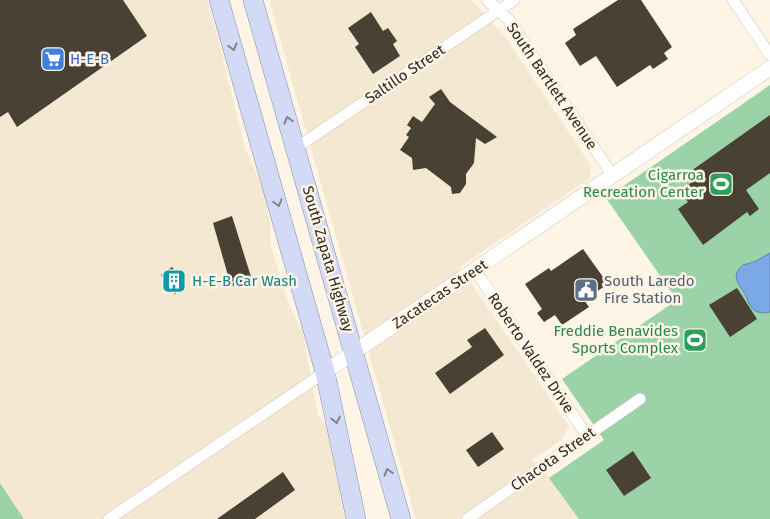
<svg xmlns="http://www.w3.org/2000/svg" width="770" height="519" viewBox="0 0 770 519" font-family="'Fira Sans',sans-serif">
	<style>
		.built { fill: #f5e8d2 }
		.green { fill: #9bd2a8 }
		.water { fill: #7ba8e7; stroke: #6482ac }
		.building { fill: #484134 }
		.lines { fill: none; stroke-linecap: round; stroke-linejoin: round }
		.minor-casing { stroke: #cec5b7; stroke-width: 12 }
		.tertiary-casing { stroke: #cec5b7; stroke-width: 16 }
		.primary-casing { stroke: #858ca9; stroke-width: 20 }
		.minor { stroke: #fff; stroke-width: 11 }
		.tertiary { stroke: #fff; stroke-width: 15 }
		.primary { stroke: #d2daf6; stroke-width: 19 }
		.oneway { stroke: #80828d }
		.labels { text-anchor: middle; stroke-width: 5; stroke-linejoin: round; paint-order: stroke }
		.shop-label { font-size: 15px; fill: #366cbe; stroke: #fef5e6; text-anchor: start }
		.street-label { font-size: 15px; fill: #2d2924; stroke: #fef5e6 }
		.leisure-label { font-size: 15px; fill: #27864d; stroke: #fef5e6; text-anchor: end }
		.culture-label { font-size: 15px; fill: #0d838f; stroke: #fef5e6; text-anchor: start }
		.service-label { font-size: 15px; fill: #4e5e75; stroke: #fef5e6; text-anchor: start }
	</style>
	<rect width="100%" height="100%" fill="#fef5e6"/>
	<path class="built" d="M0,0H207L221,50L245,148L264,191L270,222L271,247L288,302L303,333L318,415L326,425L345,519H24L0,483Z
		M269,0H471L503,34L591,166L590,178L460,267L569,426L561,440L532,460L555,483L579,519H416Z"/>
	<path class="green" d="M770,85V519H579L549,478L604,440L562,379L677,300L606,198Z
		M0,483L24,519H0Z"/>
	<path class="water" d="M770,253V312L761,313C750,310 750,305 746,296C740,284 729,277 743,265L754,262Z"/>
	<path class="building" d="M0,0H123L147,36L17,127L8,112L0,117Z
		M618,0H641L672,47L664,53L668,59L653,69L650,65L617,87L596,56L580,66L565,43L576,35L573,29Z
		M371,12L383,31L388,28L397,41L393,44L400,56L373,74L355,47L359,44L348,28Z
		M441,89L450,102L497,137L485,144L476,138L474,163L466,174V184L460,193L452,194L451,187L426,168L413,170L412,158L400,150L409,137L406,135L411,128L407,125L413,116L422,122L435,104L429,97Z
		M770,115V173L746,190L759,209L750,216L747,212L703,245L678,209L688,202L680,191L696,179L691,171Z
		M232,216L252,280L231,286L213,223Z
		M583,249L608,284L584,300L589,307L562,325L555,315L544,322L537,313L542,309L525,284L549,268L551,271Z
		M172,267L186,286L175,294L161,275Z
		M737,288L757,319L730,337L709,305Z
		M485,328L504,355L450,394L435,373L472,347L467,340Z
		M492,432L504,449L478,467L466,450Z
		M633,451L651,478L624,496L606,470Z
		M283,472L295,490L255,519H217Z"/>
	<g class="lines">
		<g class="minor-casing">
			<path id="minor" d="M487,0L509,20L613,176
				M733,0L770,55
				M296,148L514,0
				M475,270L587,436
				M109,519L325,372
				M467,519L640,399"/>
		</g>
		<g class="tertiary-casing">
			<path id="tertiary" d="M325,372L770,68"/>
		</g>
		<g class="primary-casing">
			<path id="primary" d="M219,0L325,372L356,519
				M253,0L401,519"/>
		</g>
		<use href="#minor" class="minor"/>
		<use href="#tertiary" class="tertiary"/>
		<use href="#primary" class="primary"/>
	</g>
	<defs><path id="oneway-chevron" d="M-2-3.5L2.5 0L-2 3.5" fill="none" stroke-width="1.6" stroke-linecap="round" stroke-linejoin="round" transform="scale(1.25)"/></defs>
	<g class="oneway">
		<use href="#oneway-chevron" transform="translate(233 47) rotate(74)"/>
		<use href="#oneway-chevron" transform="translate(288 120) rotate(-106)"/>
		<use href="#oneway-chevron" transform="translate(278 203) rotate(74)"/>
		<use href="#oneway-chevron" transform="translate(336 420) rotate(78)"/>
		<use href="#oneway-chevron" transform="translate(388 472) rotate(-106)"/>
	</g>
	<defs>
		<g id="supermarket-square" transform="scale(1.25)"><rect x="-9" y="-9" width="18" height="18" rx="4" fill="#3f7fe0" stroke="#fef5e6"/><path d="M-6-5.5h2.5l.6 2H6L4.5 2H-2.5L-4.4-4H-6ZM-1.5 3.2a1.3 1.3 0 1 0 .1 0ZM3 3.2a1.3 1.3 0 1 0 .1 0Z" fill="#fff"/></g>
		<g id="stadium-square" transform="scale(1.25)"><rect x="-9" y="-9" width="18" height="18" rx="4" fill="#2e9e5b" stroke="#fef5e6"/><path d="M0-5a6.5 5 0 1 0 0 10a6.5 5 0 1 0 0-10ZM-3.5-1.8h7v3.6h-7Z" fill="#fff"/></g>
		<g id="building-square" transform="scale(1.25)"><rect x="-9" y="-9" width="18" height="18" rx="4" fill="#0f9aa8" stroke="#fef5e6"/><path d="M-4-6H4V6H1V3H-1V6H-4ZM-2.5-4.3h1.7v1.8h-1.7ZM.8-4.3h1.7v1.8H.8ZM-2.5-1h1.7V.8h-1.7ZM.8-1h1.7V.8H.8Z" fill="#fff"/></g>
		<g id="civic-square" transform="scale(1.25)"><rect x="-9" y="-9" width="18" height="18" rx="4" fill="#5c6f8a" stroke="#fef5e6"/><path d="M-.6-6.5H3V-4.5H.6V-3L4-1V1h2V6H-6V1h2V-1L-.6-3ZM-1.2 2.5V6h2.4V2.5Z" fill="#fff"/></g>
	</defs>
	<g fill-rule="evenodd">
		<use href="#supermarket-square" x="53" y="59"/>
		<use href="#stadium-square" x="721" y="184"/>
		<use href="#building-square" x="174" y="281"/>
		<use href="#civic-square" x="586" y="290"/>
		<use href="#stadium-square" x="695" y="340"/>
	</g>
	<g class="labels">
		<g class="shop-label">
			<text x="70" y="64">H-E-B</text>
		</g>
		<g class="street-label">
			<text transform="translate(405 74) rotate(-34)" y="5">Saltillo Street</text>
			<text transform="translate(552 86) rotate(56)" y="5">South Bartlett Avenue</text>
			<text transform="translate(328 259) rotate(74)" y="5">South Zapata Highway</text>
			<text transform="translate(440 294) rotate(-34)" y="5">Zacatecas Street</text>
			<text transform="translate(531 353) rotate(56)" y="5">Roberto Valdez Drive</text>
			<text transform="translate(553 459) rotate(-35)" y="5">Chacota Street</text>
		</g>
		<g class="leisure-label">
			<text x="704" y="180">Cigarroa<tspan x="704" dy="17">Recreation Center</tspan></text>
			<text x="678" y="336">Freddie Benavides<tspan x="678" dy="17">Sports Complex</tspan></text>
		</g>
		<g class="culture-label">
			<text x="192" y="286">H-E-B Car Wash</text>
		</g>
		<g class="service-label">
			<text x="604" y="286">South Laredo<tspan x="604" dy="17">Fire Station</tspan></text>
		</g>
	</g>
</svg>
